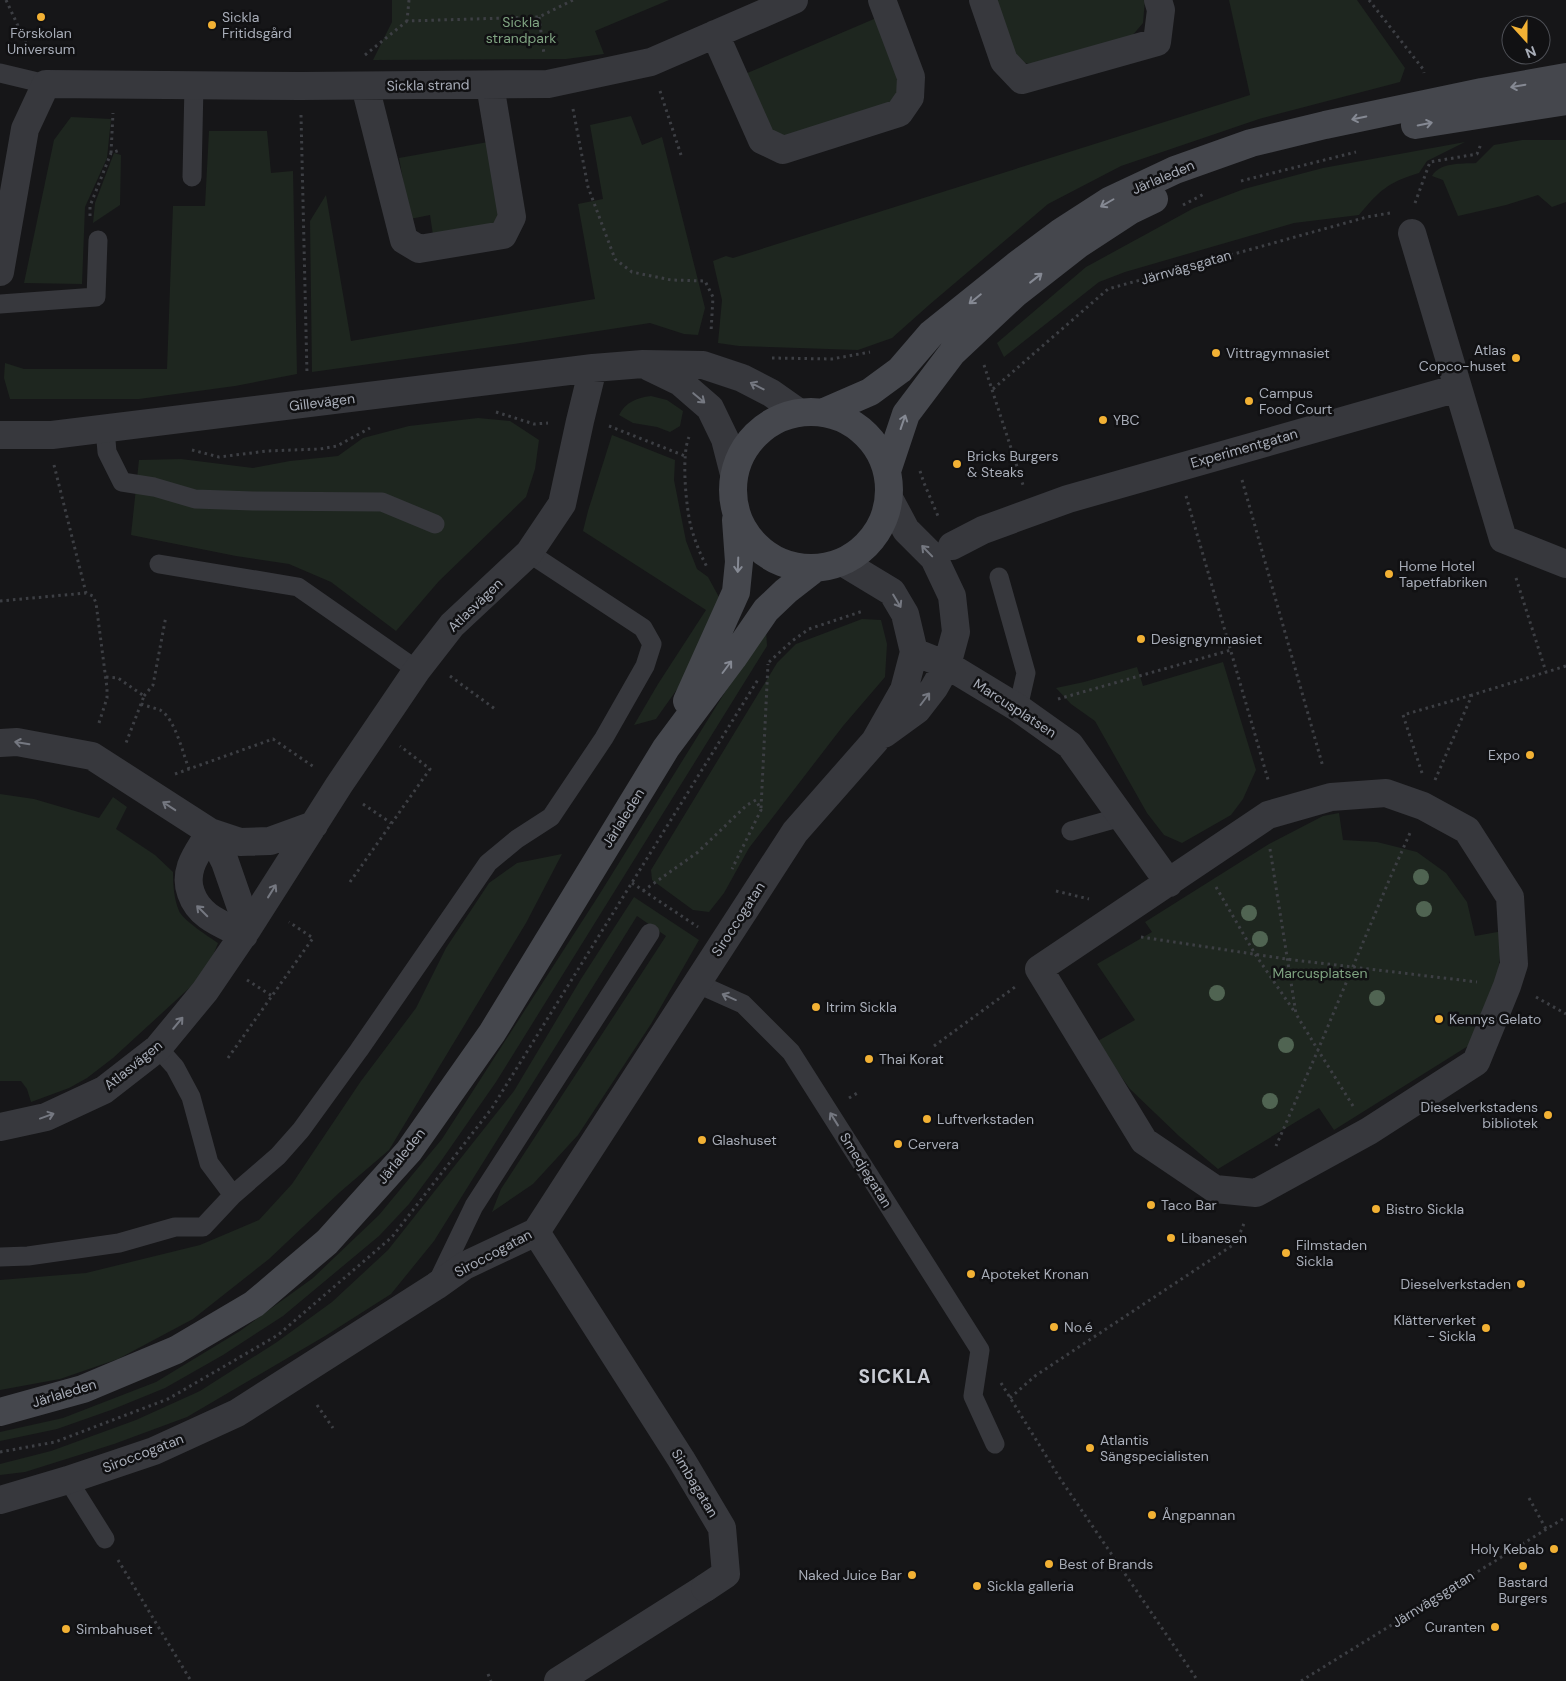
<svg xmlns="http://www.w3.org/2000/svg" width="1566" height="1681" viewBox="0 0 1566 1681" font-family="'DM Sans',sans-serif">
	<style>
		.green { fill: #1e261f }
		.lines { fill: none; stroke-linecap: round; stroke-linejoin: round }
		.path { stroke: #3d3f44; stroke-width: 3; stroke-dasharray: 2.5 4; stroke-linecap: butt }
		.service { stroke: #37383d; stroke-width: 19 }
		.pedestrian { stroke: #37383d; stroke-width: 28 }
		.minor { stroke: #37383d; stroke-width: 28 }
		.secondary { stroke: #45474d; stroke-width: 28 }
		.tree { fill: #506452 }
		.oneway { stroke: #858993 }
		.oneway2 { stroke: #757881 }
		.poi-dot { fill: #f2b134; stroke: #111113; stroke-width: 2 }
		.labels { text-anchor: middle; stroke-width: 5; stroke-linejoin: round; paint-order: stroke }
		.poi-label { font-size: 14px; fill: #a8adb8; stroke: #111113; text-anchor: start }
		.park-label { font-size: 14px; fill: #7fa381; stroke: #111113 }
		.street-label { font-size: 14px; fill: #a8adb8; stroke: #111113 }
		.district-label { font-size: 19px; font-weight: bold; letter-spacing: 1px; fill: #c9ccd4; stroke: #111113 }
	</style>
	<rect width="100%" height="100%" fill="#161618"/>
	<path class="green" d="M392,0H669L595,31L604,54L566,59L373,60L392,22Z
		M999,0H1145L1143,23L1131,37L1031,65L1020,61L1013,54L992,2Z
		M1229,0H1357L1405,68L1400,82L1259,119L1121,166L1048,204L929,305L892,338L858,350L739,346L718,343L722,300L713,261L726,256L733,258L1250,95Z
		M881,16L902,84L892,104L790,140L771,133L745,74Z
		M631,116L642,145L662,137L705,308L698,335L684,334L650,323L514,344L312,372L310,221L326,195L351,341L595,299L578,204L603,199L590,125Z
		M71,117L111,119L107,158L85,207L82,284L24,283L54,140Z
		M209,131H267L271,173L293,171L297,374L235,386L139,399H10L4,378L5,363L24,369H167L173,206H205Z
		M1522,140H1566V202L1552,207L1538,195L1506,205L1458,216L1443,180L1432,176C1440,162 1461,164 1476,163L1494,145Z
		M488,142L503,223L433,235L430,215L410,219L399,158Z
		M1465,142L1427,161L1419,173C1388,182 1379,191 1359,215L1294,223L1125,272L1099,282L1004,357L997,343L1086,267L1194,208L1244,189L1323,168Z
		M114,153L121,155L120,205L93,223L95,203Z
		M651,396L667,400L683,411L680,426L670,432L657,427L633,423L619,415C626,402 636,398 651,396Z
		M478,418L510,421L539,440L535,469L526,497L439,581L396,631L331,582L289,564L236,556L131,535L139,460L181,459L253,468L290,461L338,456L363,438L409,426Z
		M612,435L675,460L674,480L686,541L697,569L708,577L720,599L697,661L656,719L634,725L658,684L706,610L583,531L588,511Z
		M862,619L881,620L887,644L885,677L843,726L749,848L724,893L709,912L693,910L652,880L651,870L777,663L796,644Z
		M766,630L767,646L496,1082L441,1161L409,1204L379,1236L283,1316L223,1355L165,1388L111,1410L57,1429L0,1441V1432L63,1418L156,1382L240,1331L313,1278L379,1215L442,1139L599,895L735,676Z
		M1223,662L1256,770L1243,799L1231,815L1182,843L1164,835L1147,813L1095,721L1071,704L1056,688L1084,682L1137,667L1143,686Z
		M0,794L34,799L99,818L113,797L127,807L116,829L155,855L173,872C173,886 174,898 179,911C183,920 209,937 218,943L212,958L198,980L113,1058L87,1078L69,1088L31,1102L27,1089L21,1081H0Z
		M1339,813L1343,840L1377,842L1417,852L1446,873L1467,902L1475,936L1503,931L1498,973L1476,1041L1334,1130L1319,1108L1218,1169L1179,1136L1130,1089L1096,1042L1135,1020L1097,964L1152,932L1145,922L1269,844L1323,816Z
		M562,854L526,923L389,1150L340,1192L269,1259L193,1319L118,1359L60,1379L0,1390V1280L86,1273L200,1245L259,1220L292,1184L361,1081L416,1008L446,948L489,883L517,863Z
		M634,897L699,940L651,1024L578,1135L533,1184L492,1212L501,1189L666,936L637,916L434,1241L391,1294L325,1336L187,1417L114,1444L25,1472L0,1475V1464L51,1451L136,1420L200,1391L277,1342L332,1302L388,1250L514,1091L581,979Z"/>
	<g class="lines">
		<path class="path" d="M6,0L31,54
			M409,0L407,21L539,17L573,0
			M1369,0L1423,69L1424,73
			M539,17L544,54
			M365,55L407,21
			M660,91L681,155
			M573,109L588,187L615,259L632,272L671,280L705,281L713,297L711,332
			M301,115L307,374
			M111,153L113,113
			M1241,181L1356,152
			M1415,203L1430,162L1477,154L1481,144
			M1183,205L1204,194
			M90,216V206L111,153L120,150
			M772,358L832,359L870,352
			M984,365L1023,485
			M993,389L1108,289L1367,217L1390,213
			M496,412L534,424L548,423
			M609,426L685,456
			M689,437C681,455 686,507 691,527C695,541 700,554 707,567
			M192,450L219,457L267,451L320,449L337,446L370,428
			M54,465L86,593
			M920,471L924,483L938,516
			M1242,480L1323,767
			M1186,496L1269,783
			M1516,578L1546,672
			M0,601L86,593L93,596L96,603L107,688V698L98,726
			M769,662L792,641L809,629L863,611
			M450,676L495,709
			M106,677L118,678L144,696L126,743
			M144,696L153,685L166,616
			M1058,699L1231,650
			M141,704C147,706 154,708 160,710C175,718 183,754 189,769
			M1422,773L1403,715L1472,695
			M175,774L273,739L314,767
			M1435,780L1472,695L1566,666
			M363,804L391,823
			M761,808L768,664
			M1270,849L1296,1014L1318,1050L1276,1146
			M350,882L430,769L400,746
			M632,883L698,927
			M1216,887L1255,954L1294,1011
			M643,891L698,852L747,805L756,800L761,810L732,869
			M1056,891L1089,899
			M1141,937L1286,959L1477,982
			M247,980L272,996
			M1536,997L1566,1014
			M934,1046L1015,987
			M228,1058L313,938L289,922
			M849,1098L859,1092
			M1353,1106L1318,1050L1390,878L1410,833
			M1001,1383L1061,1480L1198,1681
			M1010,1398L1035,1376L1236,1243L1245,1221
			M317,1405L333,1428
			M0,1452L55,1442L168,1399L278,1335L392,1237L492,1108L759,678
			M1529,1498L1546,1529
			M118,1560L191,1681
			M488,1674L491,1681
			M1301,1681L1566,1517"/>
		<path class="service" d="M0,73L46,84
			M192,177L194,85
			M0,304L96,297L98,240
			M105,429L107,452L122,482L154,487L195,499L253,501L382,502L435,524
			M159,564L298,587L417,670
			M999,577L1026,673L1018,708
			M1071,831L1121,817
			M696,983L743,1004L791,1052L980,1350L973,1396L995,1444
			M158,1048L175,1067L191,1097L209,1163L233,1195
			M0,1257L28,1256L119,1243L175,1227H203L233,1195L278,1156L301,1130L359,1050L488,863L517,839L551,817L604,738L645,666L652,644L643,628L529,553
			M437,1283L474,1206L650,933
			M68,1480L105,1539"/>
		<path class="pedestrian" d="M558,1681L705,1588"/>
		<path class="minor" d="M983,0L1004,61L1022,80L1157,42L1161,10L1158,0
			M715,34L762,140L783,150L899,113L910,97L911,77L882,0
			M365,86L404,240L419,249L503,235L512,217L490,85
			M1412,233L1503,539L1566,564
			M0,272L25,129L46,84L301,86L548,84L651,62L794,0
			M649,367L680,382L710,408L725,439L734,474
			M0,435H52L593,368L643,364L703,365L742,378L771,393L798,412
			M952,546L983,530L1068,499L1458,388
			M914,652L947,665L1018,708L1070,745L1169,883
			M884,734L917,710L934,688L947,665L956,632L952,596L934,558L906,530L890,500
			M0,743L17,742L92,756L210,832L240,842L270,841L314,825
			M1386,793L1423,806L1467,830L1510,897L1514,964L1507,986L1476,1062L1369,1131L1256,1193L1215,1189L1144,1141L1039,969L1268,815L1331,797Z
			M210,832C204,843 195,854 191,866C188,875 188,885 191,893C199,917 222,924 244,935
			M210,832L225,862L248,928
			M0,1127L46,1117L104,1090L158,1048L205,991L248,928L339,785L417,670L452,625L529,553L562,504L580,421L593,368
			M536,1232L681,1459L722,1528L726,1574L705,1588
			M0,1500L68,1480L154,1451L237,1413L436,1286L464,1266L536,1232L795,832L875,741L904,690L914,652L905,614L892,592L844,563"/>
		<path class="secondary" d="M1415,125L1566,101
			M733 490a78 78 0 1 1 156 0a78 78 0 1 1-156 0Z
			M824,412L870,392L900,370L931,334L1018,264L1061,232L1109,201L1141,186L1175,170L1251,143L1325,125L1482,92L1566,77
			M888,468L906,414L952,353L1015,294L1079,244L1131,210L1154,199
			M687,701L736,592L739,562L736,520
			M0,1412L83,1389L176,1350L254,1304L327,1242L409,1151L492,1033L666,748L733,658L766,610L786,591L813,570"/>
	</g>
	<g class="tree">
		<circle cx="1421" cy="877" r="8"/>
		<circle cx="1424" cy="909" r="8"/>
		<circle cx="1249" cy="913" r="8"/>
		<circle cx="1260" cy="939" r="8"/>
		<circle cx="1217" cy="993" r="8"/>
		<circle cx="1377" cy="998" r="8"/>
		<circle cx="1286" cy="1045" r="8"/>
		<circle cx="1270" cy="1101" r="8"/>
	</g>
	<defs><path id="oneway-shaft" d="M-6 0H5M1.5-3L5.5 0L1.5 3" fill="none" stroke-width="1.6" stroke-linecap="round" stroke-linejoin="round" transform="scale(1.25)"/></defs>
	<g class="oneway">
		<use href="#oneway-shaft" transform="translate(1518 86) rotate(170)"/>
		<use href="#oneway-shaft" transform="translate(1359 118) rotate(168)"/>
		<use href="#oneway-shaft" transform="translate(1425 124) rotate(-11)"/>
		<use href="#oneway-shaft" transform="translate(1107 203) rotate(150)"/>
		<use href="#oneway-shaft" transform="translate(1036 278) rotate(-38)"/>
		<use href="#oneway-shaft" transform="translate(975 299) rotate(141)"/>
		<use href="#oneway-shaft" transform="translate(903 422) rotate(-71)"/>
		<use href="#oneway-shaft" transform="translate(738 565) rotate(92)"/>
		<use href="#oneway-shaft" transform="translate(727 667) rotate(-53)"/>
	</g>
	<g class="oneway2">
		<use href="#oneway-shaft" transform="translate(757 386) rotate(-153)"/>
		<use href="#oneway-shaft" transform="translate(699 398) rotate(40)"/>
		<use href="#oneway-shaft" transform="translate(927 551) rotate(-134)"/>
		<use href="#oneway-shaft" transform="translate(897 601) rotate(59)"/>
		<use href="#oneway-shaft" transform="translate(925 699) rotate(-53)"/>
		<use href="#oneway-shaft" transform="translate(22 743) rotate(-171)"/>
		<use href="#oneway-shaft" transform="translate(169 806) rotate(-147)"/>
		<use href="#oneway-shaft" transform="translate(272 891) rotate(-58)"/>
		<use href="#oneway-shaft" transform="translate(202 911) rotate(-135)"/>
		<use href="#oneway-shaft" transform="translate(729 997) rotate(-156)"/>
		<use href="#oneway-shaft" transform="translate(178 1023) rotate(-50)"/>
		<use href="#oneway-shaft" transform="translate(47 1116) rotate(-20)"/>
		<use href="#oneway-shaft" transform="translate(834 1119) rotate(-122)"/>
	</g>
	<g class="poi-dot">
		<circle cx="41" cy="17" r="5"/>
		<circle cx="212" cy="25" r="5"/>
		<circle cx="1216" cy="353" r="5"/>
		<circle cx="1516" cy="358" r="5"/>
		<circle cx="1249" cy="401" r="5"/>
		<circle cx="1103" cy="420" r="5"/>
		<circle cx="957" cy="464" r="5"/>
		<circle cx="1389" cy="574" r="5"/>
		<circle cx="1141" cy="639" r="5"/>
		<circle cx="1530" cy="755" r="5"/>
		<circle cx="816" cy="1007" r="5"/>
		<circle cx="1439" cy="1019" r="5"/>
		<circle cx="869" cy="1059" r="5"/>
		<circle cx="1548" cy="1115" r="5"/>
		<circle cx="927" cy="1119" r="5"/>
		<circle cx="702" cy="1140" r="5"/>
		<circle cx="898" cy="1144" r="5"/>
		<circle cx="1151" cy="1205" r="5"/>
		<circle cx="1376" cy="1209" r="5"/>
		<circle cx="1171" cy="1238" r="5"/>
		<circle cx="1286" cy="1253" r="5"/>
		<circle cx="971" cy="1274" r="5"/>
		<circle cx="1521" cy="1284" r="5"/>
		<circle cx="1054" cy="1327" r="5"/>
		<circle cx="1486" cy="1328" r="5"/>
		<circle cx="1090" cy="1448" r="5"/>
		<circle cx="1152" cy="1515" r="5"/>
		<circle cx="1554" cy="1549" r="5"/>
		<circle cx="1049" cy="1564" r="5"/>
		<circle cx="1523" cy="1566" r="5"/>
		<circle cx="912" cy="1575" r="5"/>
		<circle cx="977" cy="1586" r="5"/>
		<circle cx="1495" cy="1627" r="5"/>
		<circle cx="66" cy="1629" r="5"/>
	</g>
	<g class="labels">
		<g class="poi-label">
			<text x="222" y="22">Sickla<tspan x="222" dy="16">Fritidsgård</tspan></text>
			<text x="41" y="38" text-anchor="middle">Förskolan<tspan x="41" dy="16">Universum</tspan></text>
			<text x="1506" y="355" text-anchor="end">Atlas<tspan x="1506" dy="16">Copco-huset</tspan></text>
			<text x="1226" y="358">Vittragymnasiet</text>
			<text x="1259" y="398">Campus<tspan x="1259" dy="16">Food Court</tspan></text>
			<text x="1113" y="425">YBC</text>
			<text x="967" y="461">Bricks Burgers<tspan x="967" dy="16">&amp; Steaks</tspan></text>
			<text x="1399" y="571">Home Hotel<tspan x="1399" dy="16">Tapetfabriken</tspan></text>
			<text x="1151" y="644">Designgymnasiet</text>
			<text x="1520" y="760" text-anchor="end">Expo</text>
			<text x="826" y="1012">Itrim Sickla</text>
			<text x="1449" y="1024">Kennys Gelato</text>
			<text x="879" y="1064">Thai Korat</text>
			<text x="1538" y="1112" text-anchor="end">Dieselverkstadens<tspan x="1538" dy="16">bibliotek</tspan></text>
			<text x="937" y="1124">Luftverkstaden</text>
			<text x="712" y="1145">Glashuset</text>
			<text x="908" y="1149">Cervera</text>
			<text x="1161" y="1210">Taco Bar</text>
			<text x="1386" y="1214">Bistro Sickla</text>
			<text x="1181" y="1243">Libanesen</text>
			<text x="1296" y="1250">Filmstaden<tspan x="1296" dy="16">Sickla</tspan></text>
			<text x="981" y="1279">Apoteket Kronan</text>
			<text x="1511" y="1289" text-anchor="end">Dieselverkstaden</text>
			<text x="1476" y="1325" text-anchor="end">Klätterverket<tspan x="1476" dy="16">- Sickla</tspan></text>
			<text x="1064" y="1332">No.é</text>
			<text x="1100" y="1445">Atlantis<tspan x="1100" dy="16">Sängspecialisten</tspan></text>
			<text x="1162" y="1520">Ångpannan</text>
			<text x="1544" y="1554" text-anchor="end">Holy Kebab</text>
			<text x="1059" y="1569">Best of Brands</text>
			<text x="902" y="1580" text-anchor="end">Naked Juice Bar</text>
			<text x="1523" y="1587" text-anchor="middle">Bastard<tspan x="1523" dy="16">Burgers</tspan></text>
			<text x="987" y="1591">Sickla galleria</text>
			<text x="1485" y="1632" text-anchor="end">Curanten</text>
			<text x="76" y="1634">Simbahuset</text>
		</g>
		<g class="park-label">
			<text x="521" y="27">Sickla<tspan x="521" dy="16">strandpark</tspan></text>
			<text x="1320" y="978">Marcusplatsen</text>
		</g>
		<g class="street-label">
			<text transform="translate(428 85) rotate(-1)" y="5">Sickla strand</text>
			<text transform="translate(1163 177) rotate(-23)" y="5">Järlaleden</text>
			<text transform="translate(1186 267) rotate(-16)" y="5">Järnvägsgatan</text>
			<text transform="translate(322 402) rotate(-7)" y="5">Gillevägen</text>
			<text transform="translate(1244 448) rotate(-16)" y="5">Experimentgatan</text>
			<text transform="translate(475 605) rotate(-44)" y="5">Atlasvägen</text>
			<text transform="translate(1015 708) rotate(33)" y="5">Marcusplatsen</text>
			<text transform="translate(623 818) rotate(-58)" y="5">Järlaleden</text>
			<text transform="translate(738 919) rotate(-57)" y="5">Siroccogatan</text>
			<text transform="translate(133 1065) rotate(-39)" y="5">Atlasvägen</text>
			<text transform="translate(401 1156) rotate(-51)" y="5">Järlaleden</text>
			<text transform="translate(866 1170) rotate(58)" y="5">Smedjegatan</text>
			<text transform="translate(493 1253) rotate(-28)" y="5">Siroccogatan</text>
			<text transform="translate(64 1393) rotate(-17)" y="5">Järlaleden</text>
			<text transform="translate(143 1453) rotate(-21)" y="5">Siroccogatan</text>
			<text transform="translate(695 1483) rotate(59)" y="5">Simbagatan</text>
			<text transform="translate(1433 1599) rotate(-32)" y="5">Järnvägsgatan</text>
		</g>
		<g class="district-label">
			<text x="895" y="1383">SICKLA</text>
		</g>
	</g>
	<g transform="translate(1526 40) rotate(159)"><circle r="24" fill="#111113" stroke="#4d4f55"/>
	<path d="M0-4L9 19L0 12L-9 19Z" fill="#f2b134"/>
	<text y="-8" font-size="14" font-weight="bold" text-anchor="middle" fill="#a8adb8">N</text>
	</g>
</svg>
